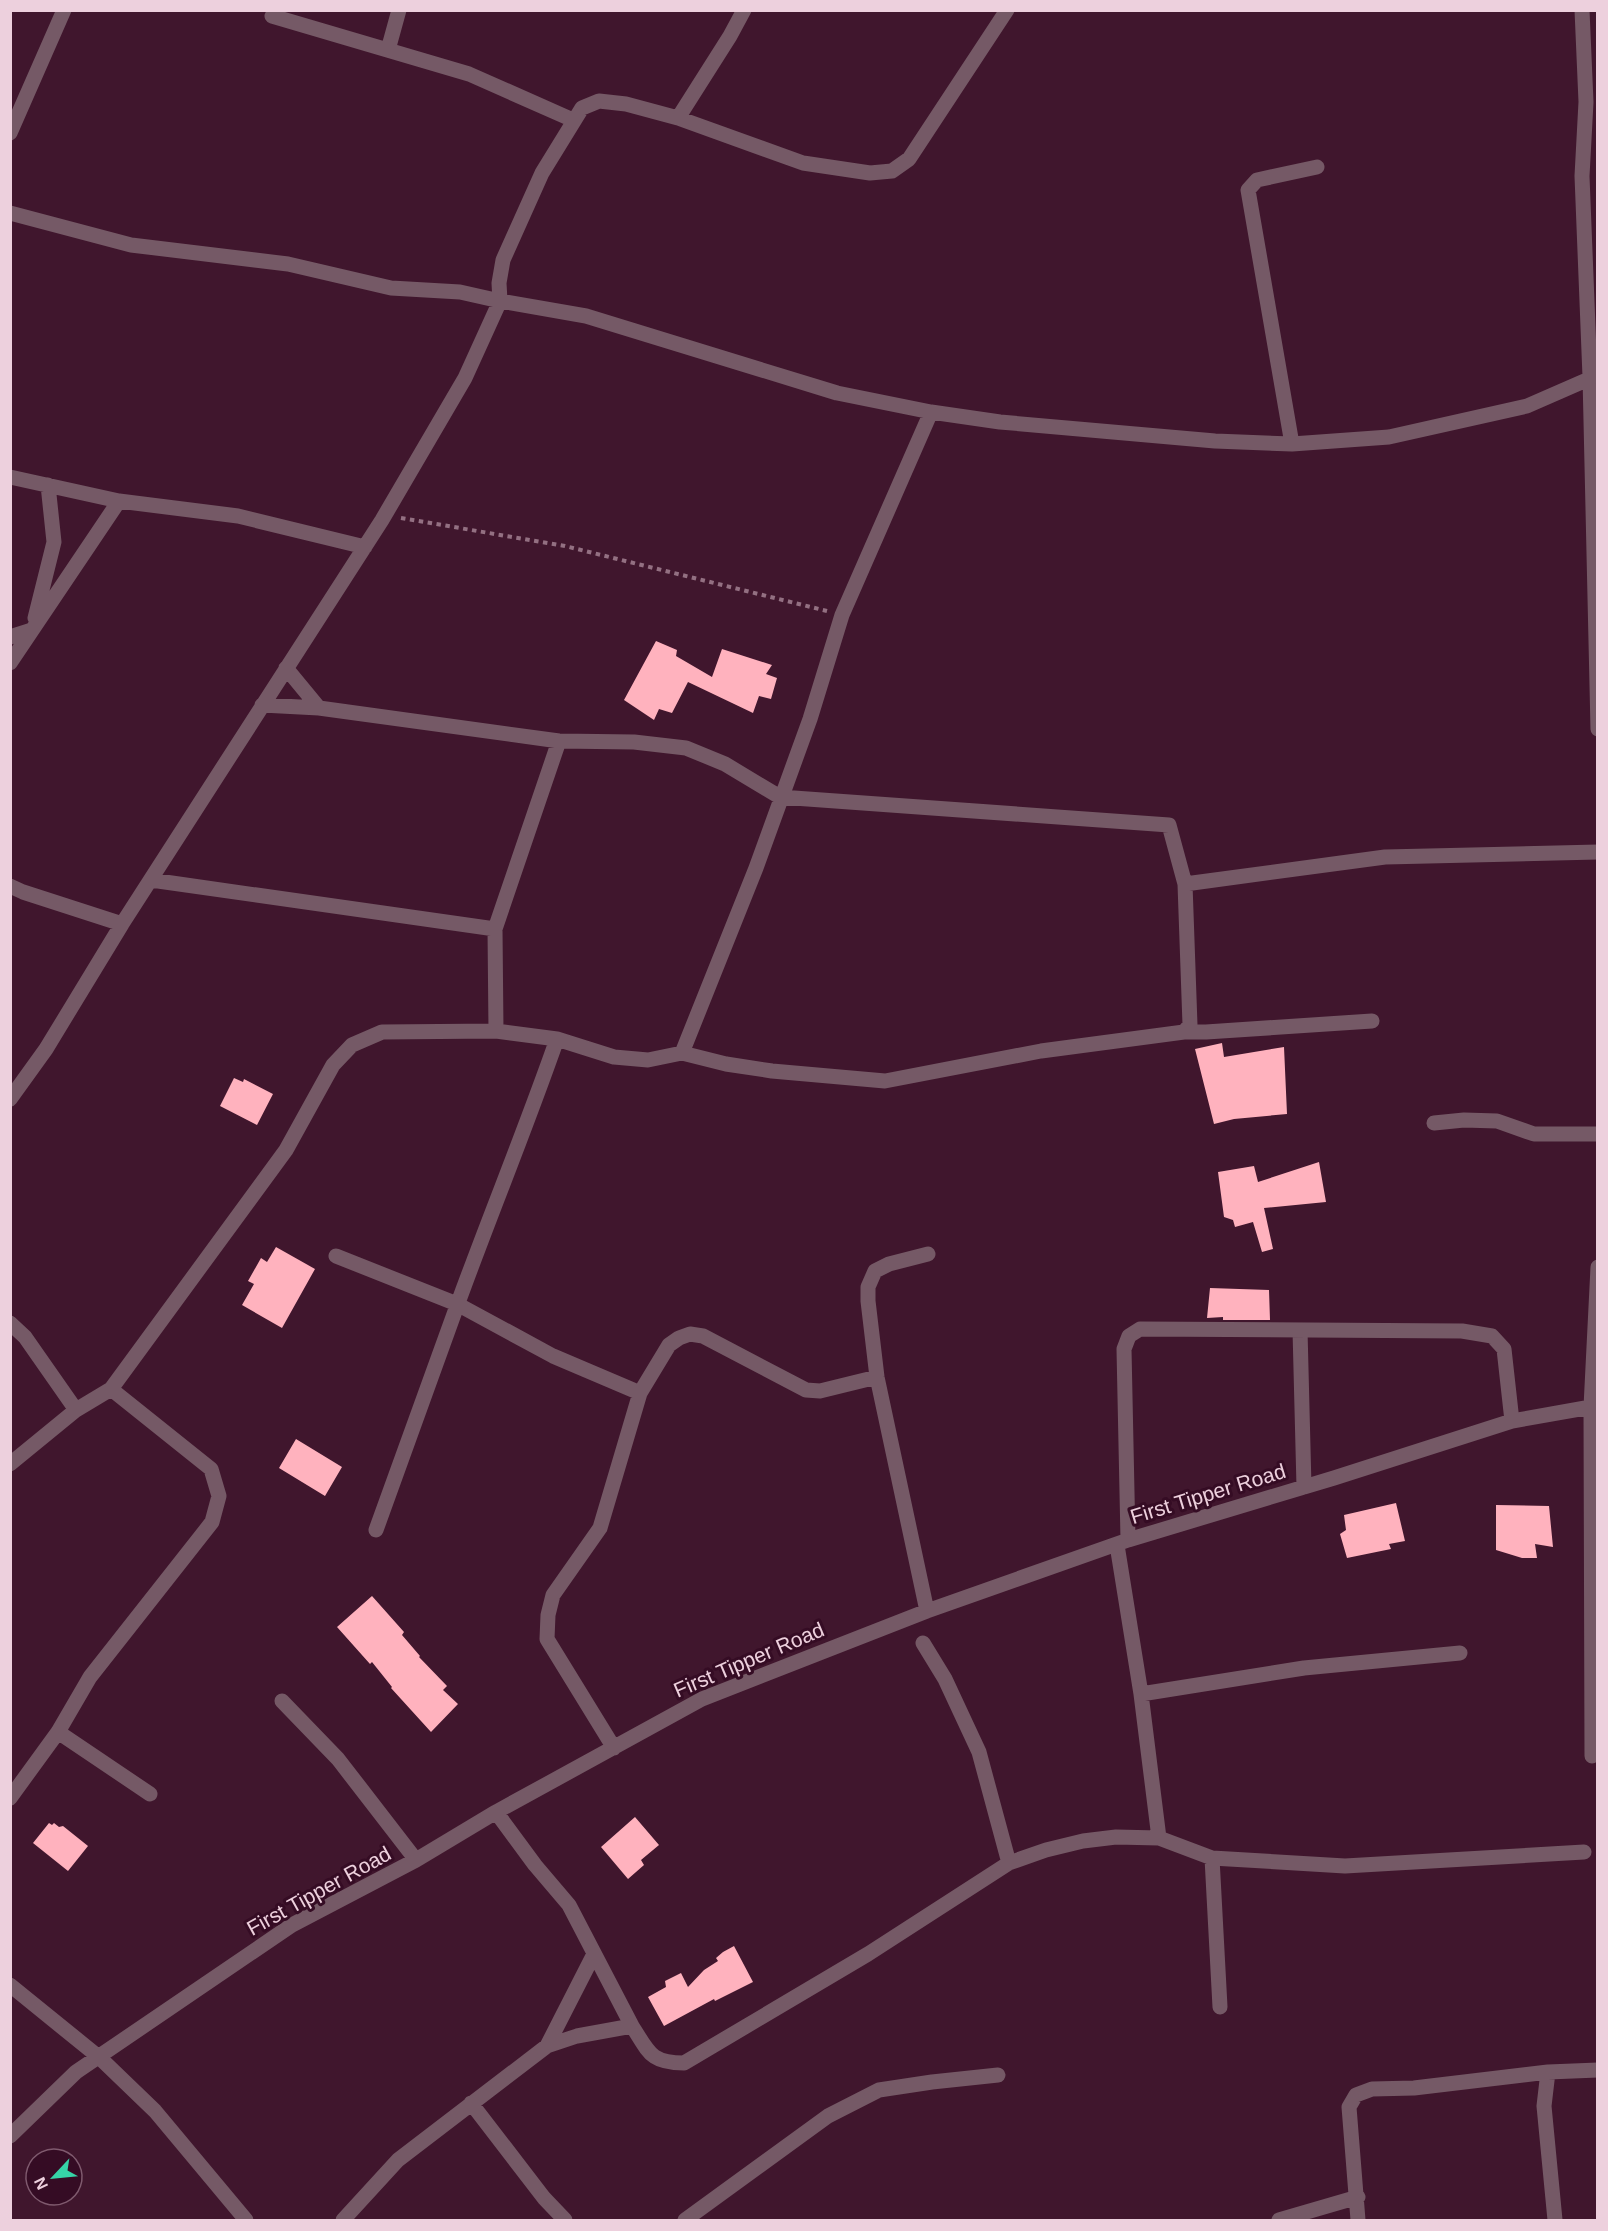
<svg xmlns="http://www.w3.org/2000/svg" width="1608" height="2231" viewBox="0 0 1608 2231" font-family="Arial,sans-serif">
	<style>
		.building { fill: #ffb2be }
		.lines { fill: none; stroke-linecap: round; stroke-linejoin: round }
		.path { stroke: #937082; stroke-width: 4; stroke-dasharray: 4.5 4.5; stroke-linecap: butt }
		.minor { stroke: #755966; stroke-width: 15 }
		.labels { text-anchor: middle; stroke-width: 6; stroke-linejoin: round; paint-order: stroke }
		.street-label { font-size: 21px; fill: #edd0dd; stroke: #350c24 }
	</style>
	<rect width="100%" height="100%" fill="#40162d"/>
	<path class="building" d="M656,641L677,650L676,656L712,677L722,649L772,665L766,674L777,678L771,699L759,696L753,713L688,682L672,713L659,709L654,720L624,700Z
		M1222,1043L1224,1057L1284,1047L1287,1114L1234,1119L1214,1124L1195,1049Z
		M234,1078L243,1082L244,1079L273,1094L257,1125L220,1106Z
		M1319,1162L1326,1202L1264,1208L1273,1249L1262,1252L1253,1222L1235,1227L1233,1220L1224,1217L1218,1172L1254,1166L1258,1182Z
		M276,1247L315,1269L282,1328L242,1305L254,1284L248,1281L261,1258L267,1262Z
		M1210,1288L1269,1290L1270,1320H1223V1317L1207,1318Z
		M296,1439L342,1467L325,1496L279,1468Z
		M1396,1503L1405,1541L1389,1544L1391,1549L1347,1558L1340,1534L1346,1530L1344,1515Z
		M1496,1505L1549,1506L1553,1547L1535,1544L1537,1558H1522L1496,1550Z
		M372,1596L404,1632L402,1635L420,1656L419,1657L447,1686L443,1690L458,1704L431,1732L391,1688L392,1687L372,1662L370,1664L337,1627Z
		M635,1817L659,1845L641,1860L644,1865L628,1879L601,1847Z
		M49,1823L52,1825L54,1823L59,1827L63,1826L88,1846L68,1871L33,1843Z
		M734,1946L753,1982L715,2001L714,1999L664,2026L648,1997L666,1987L665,1981L681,1973L688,1987L704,1970L718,1961L716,1958L723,1952Z"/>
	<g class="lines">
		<path class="path" d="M401,518L565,546L827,611"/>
		<path class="minor" d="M1582,10L1586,102L1582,176L1590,377L1598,729
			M272,16L469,74L573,120
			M388,50L399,10
			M678,118L730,36L744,10
			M10,133L64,10
			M10,213L131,245L288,264L391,288L460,292L500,301L499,283L503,260L542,173L582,108L599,101L626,104L678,118L803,163L870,173L892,171L909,159L1007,10
			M1292,444L1248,190L1257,180L1317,167
			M10,477L119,501L238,516L365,547
			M35,618L54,542L48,485
			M10,637L32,630
			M10,663L119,501
			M286,668L319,708
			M151,880L495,929
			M1185,884L1385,857L1598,852
			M10,886L23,892L122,924
			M496,1031L495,929L559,741
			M1184,1032H1206L1372,1021
			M682,1053L756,868L810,719L842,615L931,412
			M10,1099L46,1049L122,924L382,520L465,378L500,301L586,316L837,393L931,412L1000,422L1215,441L1292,444L1389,437L1527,406L1598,375
			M1434,1123L1464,1120L1497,1121L1534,1134H1598
			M336,1256L457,1304L553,1356L640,1393
			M10,1323L25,1337L76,1410
			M1300,1330L1304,1487
			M10,1464L76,1410L111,1389L286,1150L333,1065L352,1045L382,1032L496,1031L557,1039L614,1057L648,1060L682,1053L726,1064L772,1071L885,1081L1041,1051L1184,1032L1190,1025L1185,884L1169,825L780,797L725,764L686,748L634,742L559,741L319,708L262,705
			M376,1530C403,1455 430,1379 458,1303C490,1215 526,1128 557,1039
			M1128,1540L1124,1349L1129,1336L1140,1329L1462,1331L1492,1336L1504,1349L1512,1421
			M1117,1545L1141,1694L1159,1838L1212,1858L1345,1866L1584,1852
			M927,1611L877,1377L868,1301V1287L875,1271L889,1264L928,1254
			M923,1643L945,1679L979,1752L1009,1863
			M1141,1694L1304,1668L1460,1653
			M282,1701L338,1759L416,1860
			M58,1732L150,1794
			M614,1748L547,1639L548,1615L553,1595L600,1528L640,1393L669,1345L679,1338L690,1334L703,1336L806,1390L820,1391L877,1377
			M1592,1756L1591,1407L1598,1267
			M10,1798L58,1732L90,1677L212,1522L219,1496L211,1469L111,1389
			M496,1812L535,1865L569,1905L632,2026
			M1212,1858L1220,2007
			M10,1985L100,2058L155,2111L246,2220
			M547,2046L594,1954
			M1548,2072L1544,2106L1555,2220
			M471,2103L544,2198L565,2220
			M10,2136L76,2072L292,1925L416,1860L496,1812L702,1699L927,1611L1128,1540L1334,1478L1512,1421L1591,1407
			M343,2220L398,2160L547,2046L577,2036L632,2026C649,2052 650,2063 684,2063L868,1954L1009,1863L1046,1850L1083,1841L1116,1837L1159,1838
			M685,2220L828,2116L879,2090L932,2082L998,2075
			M1279,2220L1358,2197
			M1358,2220L1349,2107L1356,2095L1372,2089L1414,2088L1548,2072L1598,2070"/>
	</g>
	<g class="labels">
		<g class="street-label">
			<text transform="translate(1208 1494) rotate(-17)" y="7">First Tipper Road</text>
			<text transform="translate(749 1660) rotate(-23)" y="7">First Tipper Road</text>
			<text transform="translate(319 1891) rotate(-29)" y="7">First Tipper Road</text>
		</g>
	</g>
	<rect width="1608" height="2231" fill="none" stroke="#edd0dd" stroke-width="24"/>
	<g transform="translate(54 2177) rotate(244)"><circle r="28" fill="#350c24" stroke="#7f5a6e" stroke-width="1.5"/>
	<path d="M0-4.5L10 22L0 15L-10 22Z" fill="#36d4a7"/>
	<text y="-9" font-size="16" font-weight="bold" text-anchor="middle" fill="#edd0dd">N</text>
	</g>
</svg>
